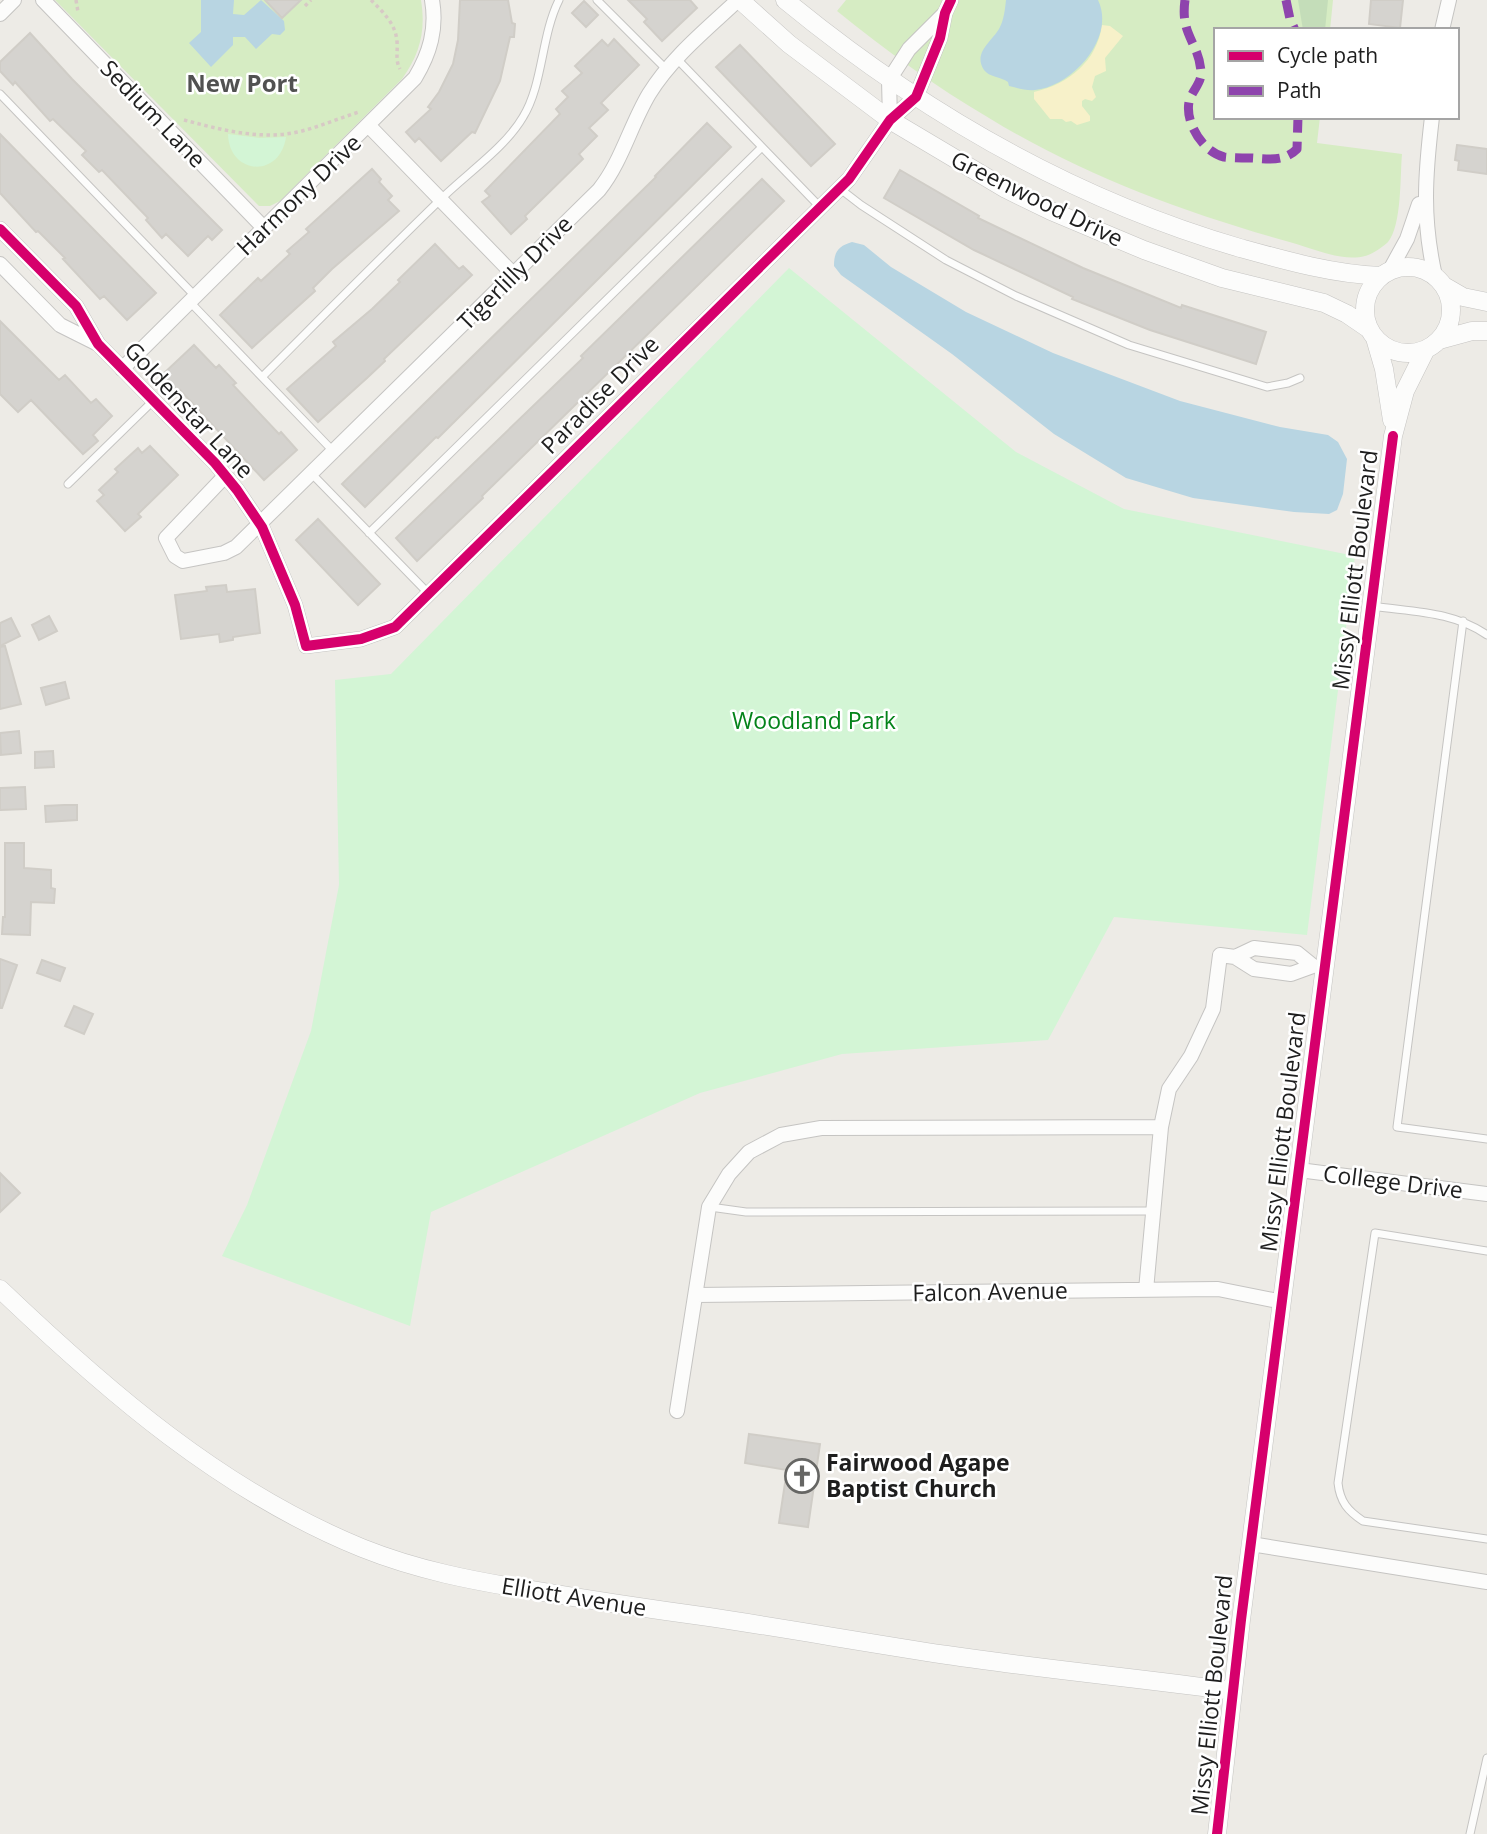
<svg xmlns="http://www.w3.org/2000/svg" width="1487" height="1834" viewBox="0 0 1487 1834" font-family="'Open Sans',sans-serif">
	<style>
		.grass { fill: #d6ecc3 }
		.forest { fill: #c4ddb9 }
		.sand { fill: #f7f1c9 }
		.park { fill: #d3f5d5 }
		.water { fill: #b8d5e2 }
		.building { fill: #d5d3cf; stroke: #d0cdc7; stroke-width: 2 }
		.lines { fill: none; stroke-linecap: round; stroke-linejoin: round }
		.service-casing { stroke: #c5c4c2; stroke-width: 9 }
		.minor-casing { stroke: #c5c4c2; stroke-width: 16 }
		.tertiary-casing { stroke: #c5c4c2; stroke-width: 19 }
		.path { stroke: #d7c9c5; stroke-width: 3.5; stroke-dasharray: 3.5 3.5; stroke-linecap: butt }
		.service { stroke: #fcfcfb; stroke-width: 7 }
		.minor { stroke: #fcfcfb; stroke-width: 14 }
		.tertiary { stroke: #fcfcfb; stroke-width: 18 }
		.quiet { stroke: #8e44ad; stroke-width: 9; stroke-dasharray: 18 9; stroke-linecap: butt }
		.cycleway-casing { stroke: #fff; stroke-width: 15 }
		.cycleway { stroke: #d6006c; stroke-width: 10 }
		.labels { text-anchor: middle; stroke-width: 5; stroke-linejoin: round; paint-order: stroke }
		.street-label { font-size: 23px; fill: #1e1e1e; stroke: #fff }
		.park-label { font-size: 23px; fill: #04831a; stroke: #fff }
		.poi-label { font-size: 23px; font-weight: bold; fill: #1e1e1e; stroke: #fff; text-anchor: start }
		.neighbourhood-label { font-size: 24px; font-weight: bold; fill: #515151; stroke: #fff }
	</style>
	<rect width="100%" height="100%" fill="#edebe6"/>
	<path class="grass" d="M55,0H421C426,31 420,54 402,79L280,201L270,206H259Z
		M846,0H1333L1330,30H1216V117H1320L1317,143L1402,154C1400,176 1402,225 1388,242C1384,246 1371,255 1365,256C1343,262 1314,249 1293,243C1187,214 1082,175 989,118C936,87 885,50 837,11Z"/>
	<path class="forest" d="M1298,0H1328L1325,30H1303Z"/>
	<path class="sand" d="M1102,25L1110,26L1123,36L1105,58L1106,71L1095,76L1092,87L1096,97L1092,101L1085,99L1082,101V106L1090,116V121L1077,125L1071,121L1066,122L1062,119H1050L1034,99V92C1069,84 1097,61 1102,25Z"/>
	<path class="park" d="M228,134L260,138L286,137C280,179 229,175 228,134Z
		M789,268L1016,452L1124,509L1355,556L1307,935L1114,917L1048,1040L842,1054L700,1093L431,1212L410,1326L222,1256L247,1205L311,1031L339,885L335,680L391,674Z"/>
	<path class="water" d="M201,0H234L233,14L244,15L261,0L284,21L285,30L280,35L272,34L256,49L245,37H233V45L211,67L189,43L201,32Z
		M1006,0H1098C1116,37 1073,86 1035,90C1027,91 1017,88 1009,86L1008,82C1001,77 989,77 984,70C972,52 994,40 1000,27C1004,19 1005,9 1006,0Z
		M852,242L864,245L891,267L966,312L1053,353L1180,401L1280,427L1328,435L1338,442L1347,459L1343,494L1337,510L1329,514L1294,512L1193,498L1126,478L1054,434L952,354L841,275L834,266C834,252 838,246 852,242Z"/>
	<path class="building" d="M265,0H301L282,18Z
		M460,0H508L512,23L515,24L514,37H510L500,81L475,133L472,132L441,161L419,138L415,142L406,132L431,109L428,107L439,92L453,64L458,40Z
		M628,0H690L697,8L662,41L644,22L647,19Z
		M1371,0H1403L1400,28L1369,24Z
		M584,1L598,15L586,27L572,13Z
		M30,33L72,79L222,230L212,240L208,236L188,256L166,234L162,238L146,220L148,218L102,170L99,172L82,155L86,151L53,119L50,121L15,82L13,85L0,71V62Z
		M614,39L639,65L601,103L608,110L589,128L597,136L579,154L583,159L525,216L527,219L511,234L482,202L490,196L485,191L560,114L556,109L568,97L562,91L582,73L575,66L602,40L608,46Z
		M740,45L835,144L811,166L716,67Z
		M707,123L731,147L438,438L436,437L365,507L342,484L656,177L655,176Z
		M0,134L156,293L127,320L104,296L100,299L63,259L65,258L38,231L36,232L0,193Z
		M1457,145L1487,149V174L1458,170L1459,161L1455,160Z
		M372,169L381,179L379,182L392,196L388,200L399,211L332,269L313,288L315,291L252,348L220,315L258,278L261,281L290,254L287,251L309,232L306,229Z
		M900,170L979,216L978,218L1083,268L1181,308L1182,305L1266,332L1256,364L1150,330L1072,299L1073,297L974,250L884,198Z
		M762,179L784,201L482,496L483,498L417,561L396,538L583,358L581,356Z
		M435,244L459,269L463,266L472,275L384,359L385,361L367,378L318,422L287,389L336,346L333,342L372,309L400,282L398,280Z
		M0,321L59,380L65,375L91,403L96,399L112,416L93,435L98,441L83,454L31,400L18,412L0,394Z
		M194,345L216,368L219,365L236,383L233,385L279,434L281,432L297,450L264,480L180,390L178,392L162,375Z
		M150,446L178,475L138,514L141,517L125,531L97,501L104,495L99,490L118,472L115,469L138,448L142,453Z
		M318,519L380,584L358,605L296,540Z
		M226,585L227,592L255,589L260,633L233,637V640L220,642L219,634L181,639L175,595L207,591L206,587Z
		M49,616L57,631L39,640L32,625Z
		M11,618L20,636L0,646V623Z
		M5,646L21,704L0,709V647Z
		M65,682L69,698L46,705L41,688Z
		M19,731L21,753L1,755L0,733Z
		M53,751L54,767L35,768V752Z
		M25,787L26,809L0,810V788Z
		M64,805H77V820L46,822L45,806Z
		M5,843H24V868L51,870V888L55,889L54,903L31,902L30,935L2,934L3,917H5Z
		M0,959L17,965L2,1008H0Z
		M42,960L65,968L60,981L37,973Z
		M74,1006L93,1014L84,1034L65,1026Z
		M0,1173L20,1193L0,1212Z
		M749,1434L820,1444L808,1527L779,1523L787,1470L745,1463Z"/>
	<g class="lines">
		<g class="service-casing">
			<path id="service" d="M597,0L666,69
				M677,59L820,207
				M0,94L195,296
				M839,188L861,205L946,260L1016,296L1129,345L1267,387L1288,383L1300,378
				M190,302L333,451
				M262,377C321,318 380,258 440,200C466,174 505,148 523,117C543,85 541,36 559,0
				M311,473L428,593
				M68,484L153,401
				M369,533L762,147
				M1372,606C1412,612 1453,611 1487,635
				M1463,621L1397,1127L1487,1139
				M710,1207L746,1212L1152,1211
				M1487,1251L1375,1233L1338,1483C1340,1502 1348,1511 1363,1521L1487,1539
				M1470,1834L1487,1758"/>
		</g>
		<g class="minor-casing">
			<path id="minor" d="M43,0L264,228
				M0,14L14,0
				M1442,30L1449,0
				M1432,117C1425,176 1422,218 1435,276
				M890,120L889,80L909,49L945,13
				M369,126L513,274
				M0,229L76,306L98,344L215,463L237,490L262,527L295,605L306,646L361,639L395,627L849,179L890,120L916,97L940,38L945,13L951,0
				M0,264L60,325L98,344
				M1390,270L1407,239L1419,204
				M122,369L415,78C430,53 437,29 432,0
				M225,476L166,538L175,556L183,561L224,553L236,547L599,190C622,161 630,126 649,94C672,57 707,29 738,0
				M1299,1170L1487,1194
				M1146,1290L1161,1127L1169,1089L1191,1056L1213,1009L1220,955L1235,957L1254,969L1291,974L1313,966L1297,953L1254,948L1235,957
				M696,1295L1218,1289L1283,1302
				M677,1411L709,1207L729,1174L749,1152L781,1135L821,1128L1161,1127
				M1251,1544L1487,1582"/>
		</g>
		<g class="tertiary-casing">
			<path id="tertiary" d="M740,0L789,44L890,120L1006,189L1051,211L1144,250L1222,278L1324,303L1347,314L1369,329
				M785,0C920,111 1072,199 1240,248C1287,261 1333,274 1381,276
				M1365 310a43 43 0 1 1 86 0a43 43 0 1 1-86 0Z
				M1444,286L1463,297L1487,302
				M1375,338L1384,369L1392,420
				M1439,340L1472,331H1487
				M0,1289C108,1392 222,1491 362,1548C417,1570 473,1581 531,1590C590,1600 650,1609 709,1617C789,1629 868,1643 947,1655C1042,1669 1138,1678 1233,1691
				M1217,1834L1241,1620L1393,436L1405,391L1426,349"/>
		</g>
		<path class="path" d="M76,0L78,12
			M371,0C383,12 396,24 397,42C398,52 395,60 400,69
			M305,6L311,0
			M184,120C222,130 263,141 302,131C321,126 340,118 359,112"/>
		<use href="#service" class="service"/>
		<use href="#minor" class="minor"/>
		<use href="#tertiary" class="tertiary"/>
		<path class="quiet" d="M1185,0C1180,36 1199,42 1201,72C1202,83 1191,92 1189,102C1185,123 1203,152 1224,157C1233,158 1243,158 1252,158C1269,159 1284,162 1297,149L1298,117
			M1286,0L1290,19L1295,30"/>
		<g class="cycleway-casing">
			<path id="cycleway" d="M0,229L76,306L98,344L215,463L237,490L262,527L295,605L306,646L361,639L395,627L849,179L890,120L916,97L940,38L945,13L951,0
				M1217,1834L1241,1620L1393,436"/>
		</g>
		<use href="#cycleway" class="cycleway"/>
	</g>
	<defs>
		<g id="church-ring" transform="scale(1.75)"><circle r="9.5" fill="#fff" stroke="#666664" stroke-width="1.5"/><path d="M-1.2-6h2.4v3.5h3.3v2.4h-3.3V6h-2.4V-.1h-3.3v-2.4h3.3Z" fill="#666664"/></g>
	</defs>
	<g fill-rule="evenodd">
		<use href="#church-ring" x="802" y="1476"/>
	</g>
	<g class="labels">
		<g class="street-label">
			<text transform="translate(153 114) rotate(46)" y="8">Sedium Lane</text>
			<text transform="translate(299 195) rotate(-44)" y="8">Harmony Drive</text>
			<text transform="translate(1037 199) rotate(26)" y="8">Greenwood Drive</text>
			<text transform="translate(515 273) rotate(-45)" y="8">Tigerlilly Drive</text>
			<text transform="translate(600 395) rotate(-45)" y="8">Paradise Drive</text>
			<text transform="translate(189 410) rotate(47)" y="8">Goldenstar Lane</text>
			<text transform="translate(1355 570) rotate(-83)" y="8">Missy Elliott Boulevard</text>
			<text transform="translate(1283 1132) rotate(-83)" y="8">Missy Elliott Boulevard</text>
			<text transform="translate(1393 1182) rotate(7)" y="8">College Drive</text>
			<text transform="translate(990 1292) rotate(-1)" y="8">Falcon Avenue</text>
			<text transform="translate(574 1597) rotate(9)" y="8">Elliott Avenue</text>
			<text transform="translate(1212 1695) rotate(-84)" y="8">Missy Elliott Boulevard</text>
		</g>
		<g class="park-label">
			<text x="814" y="729">Woodland Park</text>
		</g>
		<g class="poi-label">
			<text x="826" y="1471">Fairwood Agape<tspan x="826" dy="26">Baptist Church</tspan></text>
		</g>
		<g class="neighbourhood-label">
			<text x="242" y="92">New Port</text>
		</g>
	</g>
	<rect x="1214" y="28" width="245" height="91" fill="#ffffff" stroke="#a5a5a5" stroke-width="2"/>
	<rect x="1228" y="51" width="35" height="10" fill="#d6006c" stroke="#a5a5a5" stroke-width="2"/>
	<text x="1277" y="63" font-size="21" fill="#1e1e1e">Cycle path</text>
	<rect x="1228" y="86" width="35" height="10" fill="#8e44ad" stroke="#a5a5a5" stroke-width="2"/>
	<text x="1277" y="98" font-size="21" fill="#1e1e1e">Path</text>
</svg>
